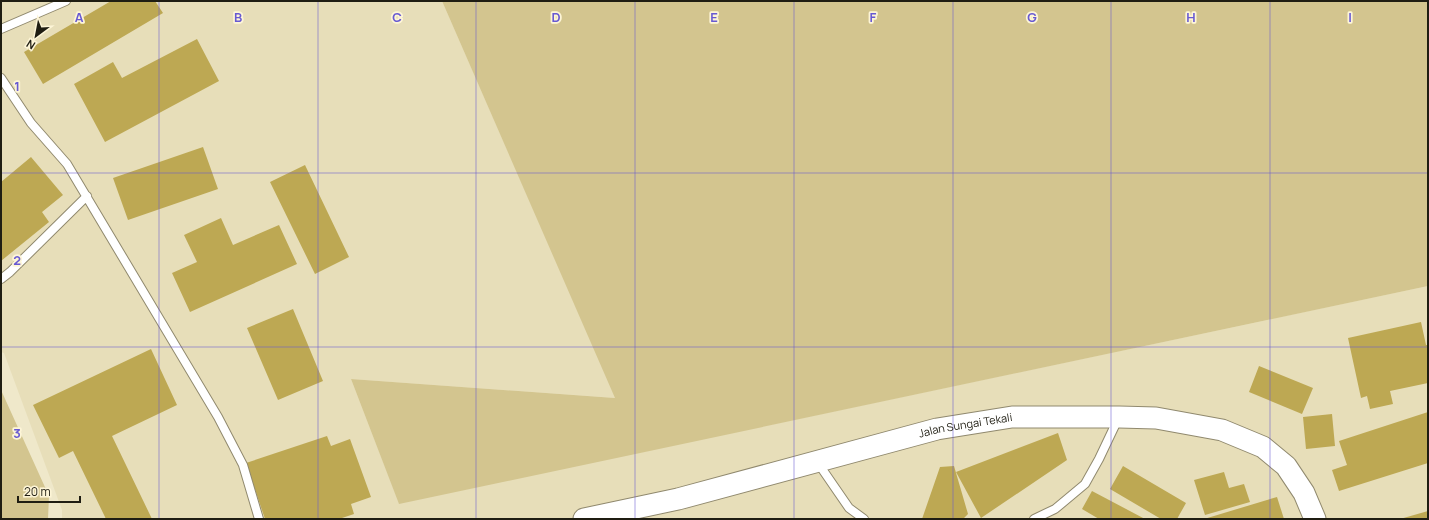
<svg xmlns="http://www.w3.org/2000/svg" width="1429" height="520" viewBox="0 0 1429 520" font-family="Manrope,sans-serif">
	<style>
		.built { fill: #e7deb9 }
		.green { fill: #d3c58f }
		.building { fill: #bda853 }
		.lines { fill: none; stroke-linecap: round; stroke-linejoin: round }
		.service-casing { stroke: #90896e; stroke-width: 10 }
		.tertiary-casing { stroke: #90896e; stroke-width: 23 }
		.service { stroke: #fff; stroke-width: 8 }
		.tertiary { stroke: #fff; stroke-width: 21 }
		.grid { fill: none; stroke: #6759d2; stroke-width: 1; stroke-opacity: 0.55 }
		.labels { text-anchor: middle; stroke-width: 3.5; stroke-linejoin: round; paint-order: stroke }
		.street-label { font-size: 11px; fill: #1f1d12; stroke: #fdf5d7 }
		.grid-label { font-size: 13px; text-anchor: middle; font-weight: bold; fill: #6759d2; stroke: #fdf5d7; stroke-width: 3.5; stroke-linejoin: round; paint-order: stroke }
	</style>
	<rect width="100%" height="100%" fill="#efe8ca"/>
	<path class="built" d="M1,1H442L616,398L351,379L399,503L1428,286V519H62V510L4,353L1,352Z"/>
	<path class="green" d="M442,1H1428V286L399,504L351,379L615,398Z
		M1,390L49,496L48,519H1Z"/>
	<path class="building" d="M111,1H155L163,13L43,84L24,52Z
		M197,39L219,81L105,142L74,84L113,62L122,78Z
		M203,147L218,189L128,220L113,178Z
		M31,157L63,195L42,212L49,222L1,261V182Z
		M305,165L349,257L315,274L270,182Z
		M221,218L233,245L279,225L297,264L190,312L172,273L197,262L184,235Z
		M293,309L323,381L278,400L247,328Z
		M1421,322L1426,345H1428V383L1390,391L1393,404L1370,409L1367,396L1361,398L1348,338Z
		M151,349L177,405L112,436L152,519H106L73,451L59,458L33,405Z
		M1259,366L1313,388L1302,414L1249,392Z
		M1428,412V463L1339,491L1332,470L1347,465L1339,441Z
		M1332,414L1335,446L1306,449L1303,417Z
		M1058,433L1067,460L981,518L956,472Z
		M327,436L331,446L350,439L371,497L351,504L354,514L339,519H265L246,463Z
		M954,466L968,514L963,519H922L940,467Z
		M1123,466L1186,503L1177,519H1161L1110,489Z
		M1224,472L1229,488L1244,484L1250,502L1205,515L1194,480Z
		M1092,491L1145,519H1099L1082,509Z
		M1277,497L1284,519H1204Z
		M1428,511V519H1400Z"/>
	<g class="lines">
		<g class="service-casing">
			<path id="service" d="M1,29L66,1
				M1,78L31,123L67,164L218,417L243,465L259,519
				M1,279L10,272L87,196
				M818,463L849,508L864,519
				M1034,519L1055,509L1085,484L1099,459L1118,419"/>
		</g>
		<g class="tertiary-casing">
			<g id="tertiary">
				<path id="s1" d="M584,519L678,499L937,429L1012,417H1119L1156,418L1222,430L1263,447L1286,466L1304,493L1315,519"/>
			</g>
		</g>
		<use href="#service" class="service"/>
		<use href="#tertiary" class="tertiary"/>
	</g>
	<path class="grid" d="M159,1V519M318,1V519M476,1V519M635,1V519M794,1V519M953,1V519M1111,1V519M1270,1V519M1,173H1428M1,347H1428"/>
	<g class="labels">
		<g class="street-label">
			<text dy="4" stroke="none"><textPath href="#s1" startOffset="393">Jalan Sungai Tekali</textPath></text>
		</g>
	</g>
	<g class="grid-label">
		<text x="79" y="22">A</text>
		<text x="238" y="22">B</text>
		<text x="397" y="22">C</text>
		<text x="556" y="22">D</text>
		<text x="714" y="22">E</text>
		<text x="873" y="22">F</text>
		<text x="1032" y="22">G</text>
		<text x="1191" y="22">H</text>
		<text x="1350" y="22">I</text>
		<text x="17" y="91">1</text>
		<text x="17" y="265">2</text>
		<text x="17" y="438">3</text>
	</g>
	<rect width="1429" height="520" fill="none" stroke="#1f1d12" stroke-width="4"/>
	<g transform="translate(36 36) rotate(212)" stroke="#fdf5d7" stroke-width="3" paint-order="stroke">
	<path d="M0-3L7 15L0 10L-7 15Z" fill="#1f1d12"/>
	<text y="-6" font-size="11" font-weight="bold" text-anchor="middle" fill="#1f1d12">N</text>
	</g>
	<path d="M18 496v6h62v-6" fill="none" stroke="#1f1d12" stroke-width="2"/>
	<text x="24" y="496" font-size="12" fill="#1f1d12" stroke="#fdf5d7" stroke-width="3" paint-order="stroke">20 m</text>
</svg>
